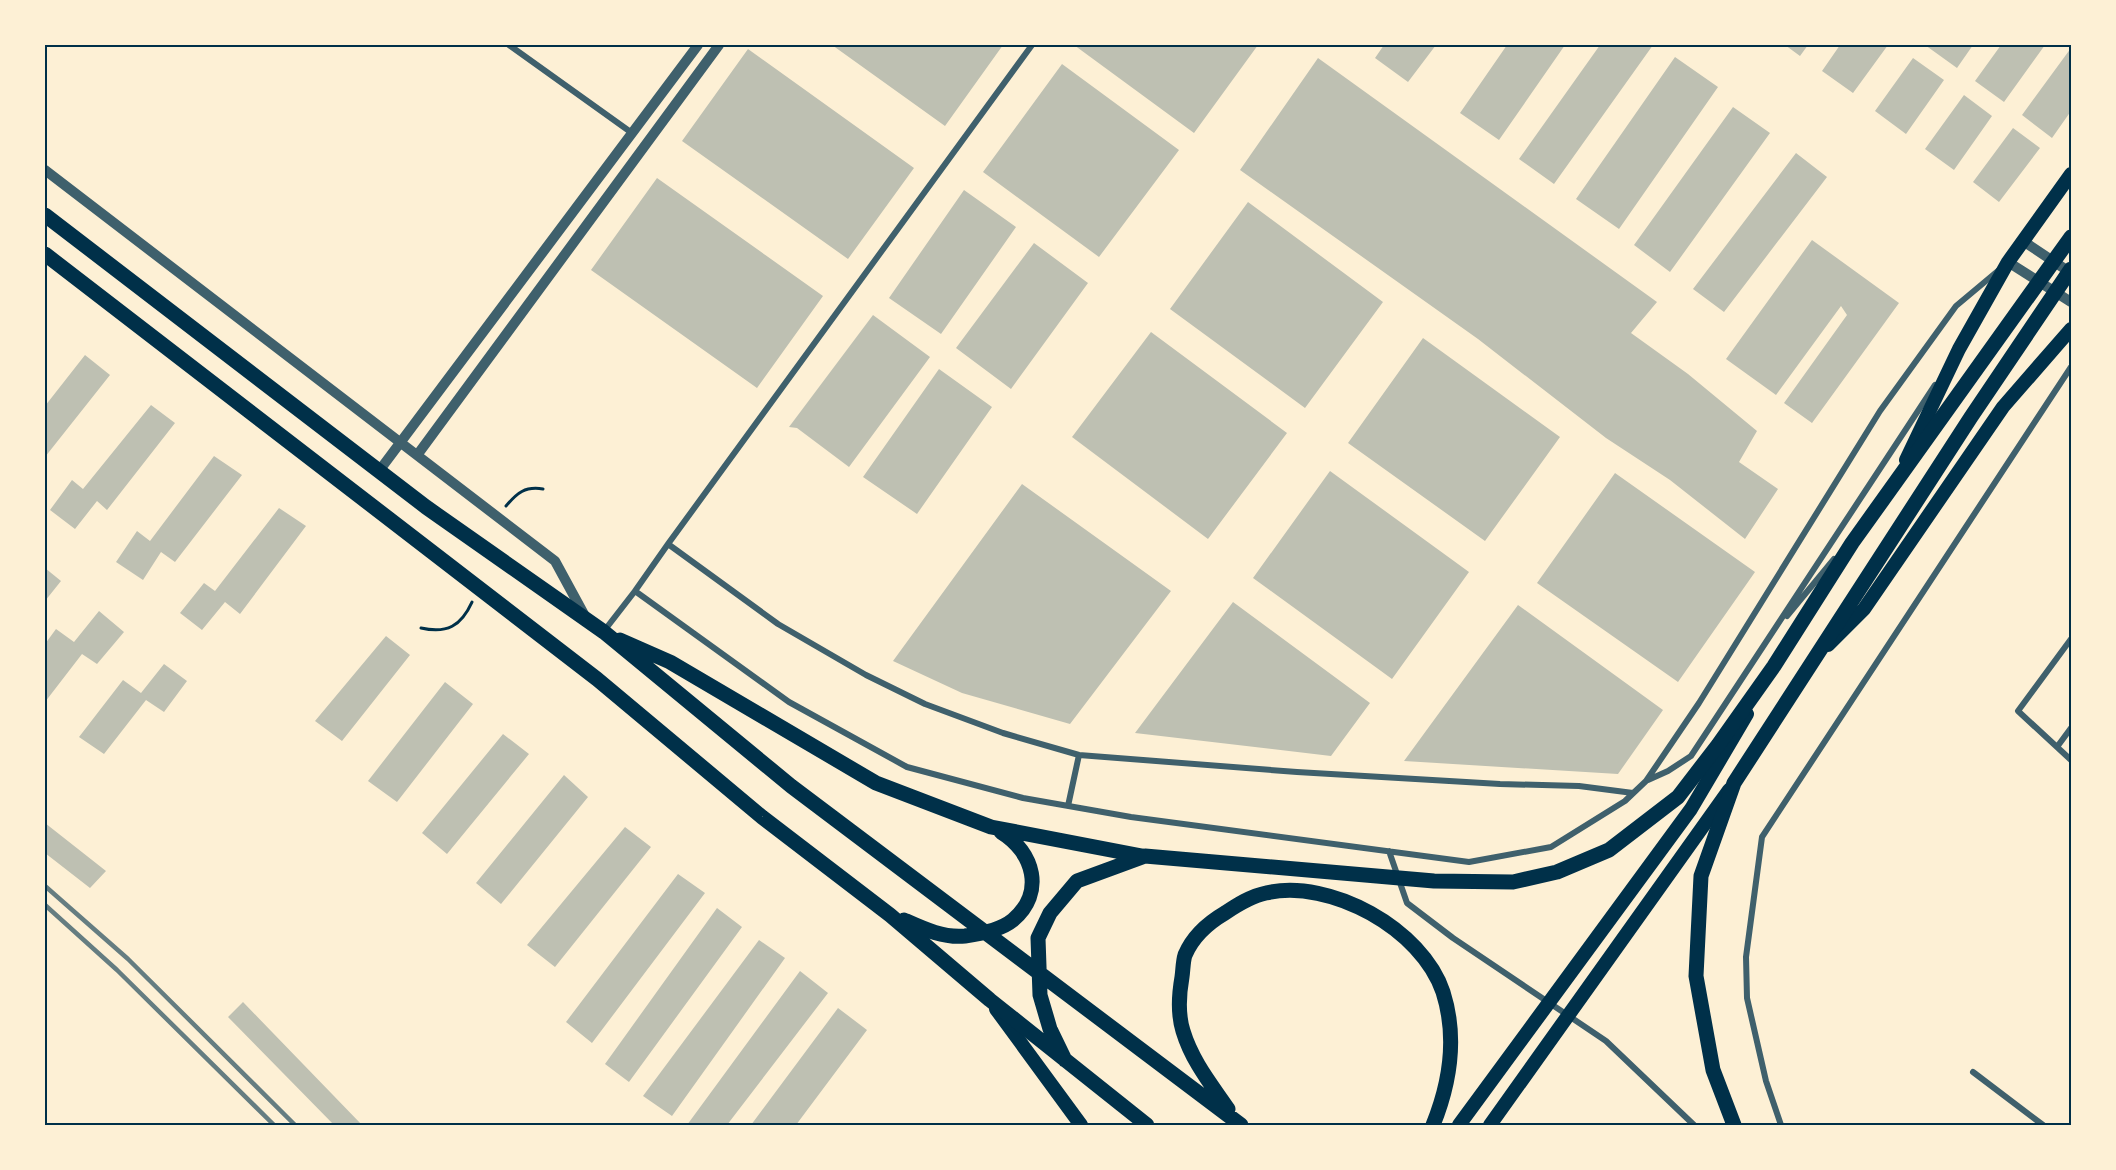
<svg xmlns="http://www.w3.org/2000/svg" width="2116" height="1170" viewBox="0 0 2116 1170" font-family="Barlow,sans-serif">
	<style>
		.building { fill: #bec0b2 }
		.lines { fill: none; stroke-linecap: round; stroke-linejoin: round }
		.path { stroke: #003049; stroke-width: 3 }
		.minor { stroke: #3f606c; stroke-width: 6 }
		.tertiary { stroke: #3f606c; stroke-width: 10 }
		.primary { stroke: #003049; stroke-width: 14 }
		.trunk { stroke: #003049; stroke-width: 15 }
		.rail { stroke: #657d81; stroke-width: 4.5 }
		.neatline { fill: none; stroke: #003049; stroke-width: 2 }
	</style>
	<rect width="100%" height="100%" fill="#fdf0d5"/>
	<path class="building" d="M832,45H1003L945,126Z
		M1074,45H1258L1194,133Z
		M1384,45H1436L1408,82L1375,58Z
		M1507,45H1565L1499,140L1460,113Z
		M1600,45H1653L1554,184L1519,159Z
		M1785,45H1808L1800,56Z
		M1840,45H1888L1853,93L1822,71Z
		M1925,45H1973L1957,68Z
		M2001,45H2045L2004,102L1975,81Z
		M2071,48V111L2052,138L2022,115Z
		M748,49L914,168L848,259L682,141Z
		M1675,57L1718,87L1619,229L1576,199Z
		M1318,58L1657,302L1631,333L1688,374L1757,431L1739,462L1778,489L1745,539L1670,480L1606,438L1478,339L1240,170Z
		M1913,58L1944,80L1906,134L1875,111Z
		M1062,64L1179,150L1099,257L983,172Z
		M1964,95L1992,116L1954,170L1925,149Z
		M1733,107L1770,133L1670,272L1634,245Z
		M2013,128L2040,148L1999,202L1973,182Z
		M1796,153L1827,177L1724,312L1693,289Z
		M657,178L823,296L757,388L591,270Z
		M964,190L1016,227L941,334L889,298Z
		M1248,202L1383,302L1305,408L1170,309Z
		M1812,240L1899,303L1812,423L1784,403L1847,315L1841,306L1776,395L1726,359Z
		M1034,243L1088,283L1011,389L956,348Z
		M873,315L930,357L849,467L797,428L789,427Z
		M1151,332L1287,433L1208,539L1072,437Z
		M1423,338L1560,437L1485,541L1348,443Z
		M85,355L110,375L45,457V406Z
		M939,369L992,407L917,514L863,477Z
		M151,405L175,423L107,510L97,501L75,529L50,510L72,480L83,489Z
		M214,456L242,475L175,562L161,552L143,580L116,562L137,531L150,541Z
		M1330,471L1469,572L1392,679L1253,578Z
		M1615,473L1755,572L1678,682L1537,583Z
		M1022,484L1171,591L1070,724L962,693L893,661Z
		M279,508L306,526L240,614L225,602L202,630L180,613L204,583L215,591Z
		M45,568L61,581L45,601Z
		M1233,602L1370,703L1331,756L1135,733Z
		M1518,605L1663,710L1618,774L1404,761Z
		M99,611L124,632L97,664L82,654L45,702V644L56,629L74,642Z
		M386,636L410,655L342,741L315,721Z
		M164,664L187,681L164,712L146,700L104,754L79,737L123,680L141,693Z
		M445,682L473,704L397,802L368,781Z
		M503,734L529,754L447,854L422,833Z
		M564,775L588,797L501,904L476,883Z
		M45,823L106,871L90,888L45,853Z
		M625,827L651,847L555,967L527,945Z
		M678,874L705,893L592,1043L566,1022Z
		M717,908L742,927L629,1082L605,1064Z
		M759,940L785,958L672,1116L643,1096Z
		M800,971L828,993L727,1125H687Z
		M243,1002L362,1125H334L228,1017Z
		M838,1008L867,1030L796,1125H751Z"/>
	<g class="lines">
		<path class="path" d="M506,506C517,493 525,486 543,489
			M421,628C447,634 461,626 472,602"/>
		<path class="minor" d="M509,45L632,133
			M668,544L778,624L866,675L925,704L1003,733L1079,755L1297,772L1500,784L1579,786L1633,793
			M635,591L668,544L1032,45
			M1787,616L1834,559
			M604,631L635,591L789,702L907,767L1023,798L1131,817L1469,862L1551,847L1625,801L1646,781L1699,703L1880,411L1956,306L1999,270
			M2071,639L2018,711L2071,760
			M2057,747L2071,728
			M1648,780L1668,771L1691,756L1935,385
			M1068,806L1079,755
			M1389,851L1407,903L1453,938L1606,1041L1694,1125
			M1973,1072L2043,1125
			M1781,1125L1766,1081L1747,998L1746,957L1762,837L2071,367"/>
		<path class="tertiary" d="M45,170L555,561L586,618
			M2023,241L2071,273
			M2008,262L2071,302
			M418,454L719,45
			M379,471L698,45"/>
		<path class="primary" d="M1906,460L1959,349L2008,262L2071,174
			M1828,645L1864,609L2003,407L2071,329
			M996,1009L1081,1125
			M1459,1125L1691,809L1747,714
			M1490,1125L1729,790"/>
		<path class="trunk" d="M45,215L426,507L604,632L791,786L1241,1125
			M45,254L597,679L762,817L890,915L990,1000L1147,1125
			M620,640L670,662L876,783L991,827L1142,856
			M904,920C924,929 943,938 965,936C980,934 1002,929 1013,920C1045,893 1034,852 1001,832
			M1065,1060L1050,1029L1040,995L1038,938L1050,913L1077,881L1145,856L1434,881L1513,882L1557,872L1609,850L1678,797L1718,745L1774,666L1852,543L2071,237
			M1228,1109C1211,1084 1192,1061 1183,1031C1178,1015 1179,994 1182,977C1183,970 1183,961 1185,955C1193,936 1208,923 1225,913C1237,905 1251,896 1266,893C1330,878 1422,929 1443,992C1457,1036 1450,1083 1433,1125
			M1734,1125L1713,1070L1696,976L1701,876L1734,783L1971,417L2071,269"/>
		<path class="rail" d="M45,886L128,959L295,1125
			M45,905L117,970L274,1125"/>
	</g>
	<rect width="2116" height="1170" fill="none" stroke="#fdf0d5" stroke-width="93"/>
	<rect x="46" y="46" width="2024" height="1078" class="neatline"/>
</svg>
